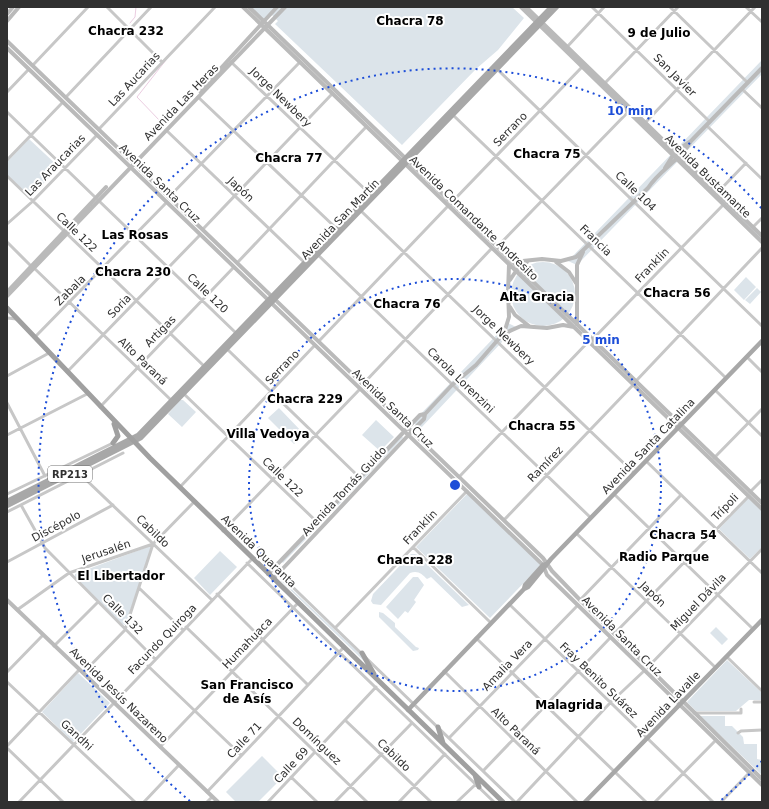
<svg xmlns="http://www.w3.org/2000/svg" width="769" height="809" viewBox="0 0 769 809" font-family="'DejaVu Sans',sans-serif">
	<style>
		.green { fill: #dce4ea }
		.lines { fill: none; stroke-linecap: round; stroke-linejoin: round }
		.stream { stroke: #ebcde1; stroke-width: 1 }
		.minor { stroke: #c7c7c7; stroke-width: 3 }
		.secondary { stroke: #bababa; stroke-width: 4 }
		.primary { stroke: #a8a8a8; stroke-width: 4.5 }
		.trunk { stroke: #a0a0a0; stroke-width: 5 }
		.ring { fill: none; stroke: #1d4ed8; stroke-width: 2; stroke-dasharray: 2 4 }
		.labels { text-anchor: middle; stroke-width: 4; stroke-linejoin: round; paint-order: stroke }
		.shield { fill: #fff; stroke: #6e6e6e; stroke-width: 1 }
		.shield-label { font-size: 10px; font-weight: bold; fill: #303030 }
		.street-label { font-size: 11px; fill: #303030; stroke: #fff }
		.neighbourhood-label { font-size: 12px; font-weight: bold; fill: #000; stroke: #fff }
		.centre { fill: #1d4ed8; stroke: #fff; stroke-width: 2 }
		.ring-label { font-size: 12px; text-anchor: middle; font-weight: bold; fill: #1d4ed8; stroke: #fff; stroke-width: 4; stroke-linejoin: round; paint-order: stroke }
	</style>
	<rect width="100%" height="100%" fill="#fff"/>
	<path class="green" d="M251,7H512L524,18L498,50L476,69L402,145L275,24L278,21L271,14L264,20Z
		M762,60V74L680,158L762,238V241L679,160L577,265L568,261Z
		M29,139L59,167L31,197L7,175V162Z
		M511 294a32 32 0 1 1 64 0a32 32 0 1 1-64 0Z
		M746,277L751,282L744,290L751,282L756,287L744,300L734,290Z
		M757,288L761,292L750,304L745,300Z
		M508,323L516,327L420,429L413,422Z
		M180,400H183L196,412L182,427L168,414Z
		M279,408L304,434L294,444L268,418Z
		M376,420L394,437L380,451L362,435Z
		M402,436L403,438L283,563L281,561Z
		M467,494L541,565L490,618L416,547Z
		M748,498L762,511V547L750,559L719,529Z
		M153,545L125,625L122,624L75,577V574Z
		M220,551L237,567L210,595L194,578Z
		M411,554H416L469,605L462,607L431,577L427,579C422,574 418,570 410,573L381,605L373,604L371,601L373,594Z
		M413,577H418L424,585L414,600L416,602L408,613L405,611L398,619L386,607Z
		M281,579L360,654L367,664L281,581Z
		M379,612L383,613L395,623V627L416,647L419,648L418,650L413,651L379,617Z
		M716,627L728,639L722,645L710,633Z
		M727,660L762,693V700H749L736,711H696L687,702Z
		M78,673L110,703L73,742L42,712Z
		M700,716H725V726H732L743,737L744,744H757V759L762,760V775Z
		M262,756L283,777L258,802H236L226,792Z"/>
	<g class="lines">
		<path class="stream" d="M130,23L135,17L136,7
			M160,121L137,97L166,60"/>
		<path class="minor" d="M107,7L162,62
			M592,7L710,122
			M670,7L748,83
			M746,7L762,22
			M567,47L604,7
			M231,62L370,194
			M33,65L88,7
			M497,69L762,326
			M605,83L678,7
			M742,89L762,108
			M7,92L29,69
			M66,97L151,7
			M198,97L337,229
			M7,112L96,198
			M453,115L726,378
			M645,123L755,7
			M707,126L762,179
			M99,129L215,7
			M166,130L304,262
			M7,160L63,102
			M7,176L204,366
			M718,192L746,163
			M169,197L299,63
			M98,200L236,333
			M451,203L582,67
			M361,211L634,473
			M7,224L33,201L97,135
			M753,227L762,218
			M203,229L332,94
			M7,242L31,266
			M497,247L628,112
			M318,255L591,518
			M237,263L366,127
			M34,268L171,400
			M7,318L17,319
			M35,337L167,202
			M593,339L724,204
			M319,341L448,206
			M227,349L360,478
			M747,357L762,372
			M67,372L200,235
			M7,376L49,353
			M636,381L762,248
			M363,384L492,248
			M715,390L762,436
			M184,394L317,522
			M7,403L45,476
			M100,407L234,267
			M7,435L87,394
			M714,458L762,409
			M646,461L762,573
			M81,475L212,600
			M459,477L589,341
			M180,487L315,345
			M750,492L762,480
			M7,494L113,443
			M614,494L753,629
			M21,505L45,548L155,659
			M7,512L123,453
			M504,520L633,385
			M223,531L360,389
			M576,533L716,668
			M413,547L490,622
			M7,562L113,505
			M247,563L494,802
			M273,568L515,802
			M139,588L183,630
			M217,594L308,685
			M580,600L681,495
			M509,604L713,802
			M17,610L69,573L153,544L194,502
			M186,627L367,802
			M336,627L467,491
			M614,634L749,496
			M476,638L646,802
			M54,646L98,602
			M727,657L762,691
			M148,666L241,755
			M648,667L762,549
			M444,671L577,802
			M7,672L43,635
			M83,673L125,630L153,544
			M7,682L135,802
			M754,702H762
			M694,713H741V709
			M345,720L431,802
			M738,733L741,731L762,730
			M449,738L578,605
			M7,746L79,670
			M160,747L298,603
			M7,748L63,802
			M483,771L610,638
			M291,777L317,802
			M207,792L343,648
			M19,802L252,559
			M144,802L179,765
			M207,802L212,797
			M268,802L376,687
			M335,802L412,723
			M399,802L445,754
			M457,802L476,784
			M517,802L610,703L644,671
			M655,802L716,740
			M721,802L749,773"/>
		<path class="secondary" d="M243,7L762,509
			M249,7L762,503
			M521,7L762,242
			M526,7L762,236
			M7,14L13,7
			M7,21L19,7
			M7,41L543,558L552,571L580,600L762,779
			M7,48L543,565L547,575L762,785
			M200,91L277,7
			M665,168L675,152L691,141L762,68
			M513,262L542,259L561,261L576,257L648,188C660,169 680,161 691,141
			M556,262L569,272L576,283
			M510,280L516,271L527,262
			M7,292L106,187
			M7,296L285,7
			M510,307L515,315L529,326
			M577,324V265L583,252
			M504,333L509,317L508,292L509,265
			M268,574L420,415L425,414
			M273,579L417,426L424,419L425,414L452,385L476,365L503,334L521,326L547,328L563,325L574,327
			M7,600L218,802"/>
		<path class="primary" d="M7,501L138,435L551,7
			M7,506L141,438L557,7
			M524,589L528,587L551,559L762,341
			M408,710L524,589L525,585L543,565L547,564
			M585,802L762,620"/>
		<path class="trunk" d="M7,308L150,458L503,802
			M113,443L118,436L114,424
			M362,653L374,674
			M438,727L443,743
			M475,775L479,787"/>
	</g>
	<g class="ring">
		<circle cx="455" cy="485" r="206"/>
		<path d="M762 761A413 413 0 0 1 720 801M190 801A413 413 0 1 1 762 209"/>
	</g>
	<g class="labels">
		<rect class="shield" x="48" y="466" width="44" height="16" rx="3"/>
		<g class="shield-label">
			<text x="70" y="478">RP213</text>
		</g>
		<g class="street-label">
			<text transform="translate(675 75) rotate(45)" y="4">San Javier</text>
			<text transform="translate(134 79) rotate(-47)" y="4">Las Aucarias</text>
			<text transform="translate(281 97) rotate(44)" y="4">Jorge Newbery</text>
			<text transform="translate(181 102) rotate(-46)" y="4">Avenida Las Heras</text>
			<text transform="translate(510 129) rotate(-46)" y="4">Serrano</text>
			<text transform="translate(55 165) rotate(-46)" y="4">Las Araucarias</text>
			<text transform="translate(708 176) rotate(44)" y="4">Avenida Bustamante</text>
			<text transform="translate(160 183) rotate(44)" y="4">Avenida Santa Cruz</text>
			<text transform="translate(241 189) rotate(43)" y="4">Japón</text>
			<text transform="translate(636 191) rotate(44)" y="4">Calle 104</text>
			<text transform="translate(474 218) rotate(44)" y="4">Avenida Comandante Andresito</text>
			<text transform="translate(340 219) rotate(-46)" y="4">Avenida San Martín</text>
			<text transform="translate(77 232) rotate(44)" y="4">Calle 122</text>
			<text transform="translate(596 240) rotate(44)" y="4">Francia</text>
			<text transform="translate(652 265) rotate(-46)" y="4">Franklin</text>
			<text transform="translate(70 290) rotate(-45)" y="4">Zabala</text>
			<text transform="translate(208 293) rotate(44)" y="4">Calle 120</text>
			<text transform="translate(119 306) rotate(-46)" y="4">Soria</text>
			<text transform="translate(160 331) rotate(-46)" y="4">Artigas</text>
			<text transform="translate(504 335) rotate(44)" y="4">Jorge Newbery</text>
			<text transform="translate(143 361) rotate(44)" y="4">Alto Paraná</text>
			<text transform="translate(282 367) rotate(-46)" y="4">Serrano</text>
			<text transform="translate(461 380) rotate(44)" y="4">Carola Lorenzini</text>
			<text transform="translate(393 408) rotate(44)" y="4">Avenida Santa Cruz</text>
			<text transform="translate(648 446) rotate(-46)" y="4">Avenida Santa Catalina</text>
			<text transform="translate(545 464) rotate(-46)" y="4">Ramírez</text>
			<text transform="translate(283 477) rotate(44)" y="4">Calle 122</text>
			<text transform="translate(344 491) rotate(-47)" y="4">Avenida Tomás Guido</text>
			<text transform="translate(725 507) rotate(-46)" y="4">Trípoli</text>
			<text transform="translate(56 526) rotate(-28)" y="4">Discépolo</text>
			<text transform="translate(420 527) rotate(-46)" y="4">Franklin</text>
			<text transform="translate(153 531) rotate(44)" y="4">Cabildo</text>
			<text transform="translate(106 551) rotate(-19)" y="4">Jerusalén</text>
			<text transform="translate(259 551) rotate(44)" y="4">Avenida Quaranta</text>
			<text transform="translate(653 594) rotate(44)" y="4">Japón</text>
			<text transform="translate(698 602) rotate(-46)" y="4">Miguel Dávila</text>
			<text transform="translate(123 614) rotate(45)" y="4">Calle 132</text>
			<text transform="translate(622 636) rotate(45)" y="4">Avenida Santa Cruz</text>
			<text transform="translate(162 639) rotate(-46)" y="4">Facundo Quiroga</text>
			<text transform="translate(247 643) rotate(-46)" y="4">Humahuaca</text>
			<text transform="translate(507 665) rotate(-46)" y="4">Amalia Vera</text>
			<text transform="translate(599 680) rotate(44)" y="4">Fray Benito Suárez</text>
			<text transform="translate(119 695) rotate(44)" y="4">Avenida Jesús Nazareno</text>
			<text transform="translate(668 704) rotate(-46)" y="4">Avenida Lavalle</text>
			<text transform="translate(516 731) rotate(44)" y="4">Alto Paraná</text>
			<text transform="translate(77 735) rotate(43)" y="4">Gandhi</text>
			<text transform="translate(244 740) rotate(-47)" y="4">Calle 71</text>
			<text transform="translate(317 741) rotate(44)" y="4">Domínguez</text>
			<text transform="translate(394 755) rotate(44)" y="4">Cabildo</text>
			<text transform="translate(291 765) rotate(-47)" y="4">Calle 69</text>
		</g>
		<g class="neighbourhood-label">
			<text x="410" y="25">Chacra 78</text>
			<text x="126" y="35">Chacra 232</text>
			<text x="659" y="37">9 de Julio</text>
			<text x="547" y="158">Chacra 75</text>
			<text x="289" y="162">Chacra 77</text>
			<text x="135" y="239">Las Rosas</text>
			<text x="133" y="276">Chacra 230</text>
			<text x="677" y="297">Chacra 56</text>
			<text x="537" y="301">Alta Gracia</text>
			<text x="407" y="308">Chacra 76</text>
			<text x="305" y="403">Chacra 229</text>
			<text x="542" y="430">Chacra 55</text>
			<text x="268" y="438">Villa Vedoya</text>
			<text x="683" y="539">Chacra 54</text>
			<text x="664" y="561">Radio Parque</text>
			<text x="415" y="564">Chacra 228</text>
			<text x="121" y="580">El Libertador</text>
			<text x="247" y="689">San Francisco<tspan x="247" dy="14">de Asís</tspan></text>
			<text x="569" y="709">Malagrida</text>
		</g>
	</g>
	<circle cx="455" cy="485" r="6" class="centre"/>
	<g class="ring-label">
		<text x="630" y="115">10 min</text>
		<text x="601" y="344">5 min</text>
	</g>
	<rect width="769" height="809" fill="none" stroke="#303030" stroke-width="16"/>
</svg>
